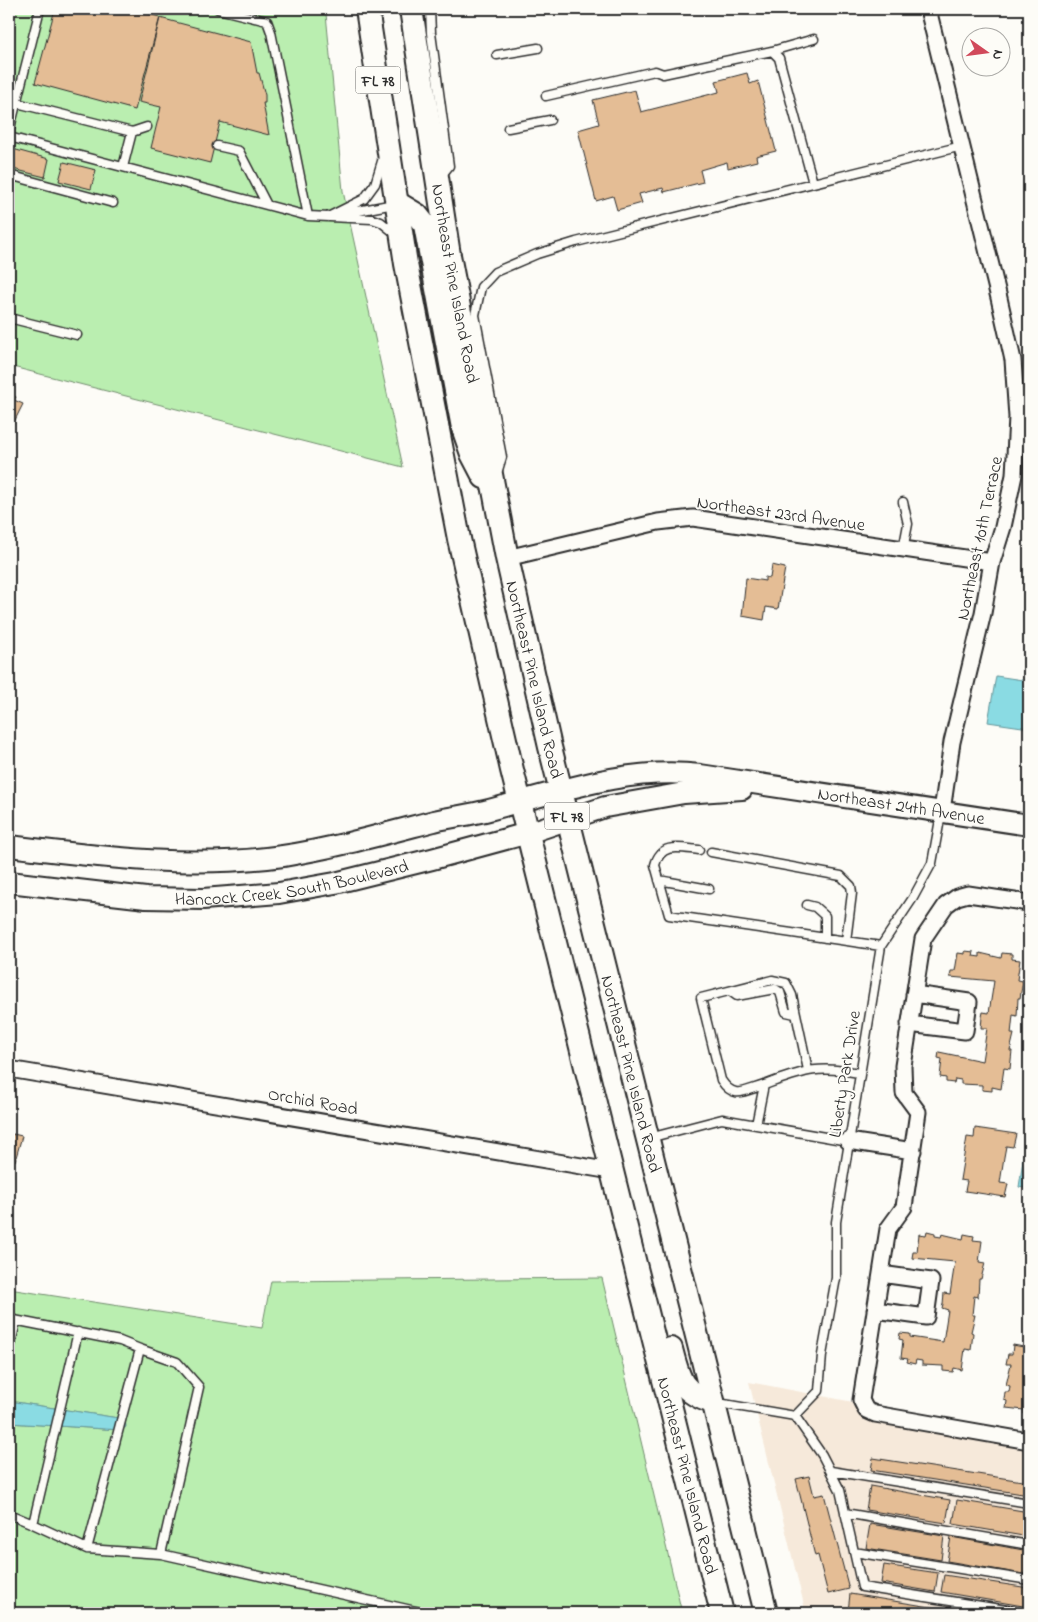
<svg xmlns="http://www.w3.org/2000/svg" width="1038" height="1622" viewBox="0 0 1038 1622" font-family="'Indie Flower',sans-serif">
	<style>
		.built { fill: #f6e9da }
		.green { fill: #baeeb0; stroke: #728c6e }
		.water { fill: #8adbe3; stroke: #649599 }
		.building { fill: #e4bd95; stroke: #2b2b2b }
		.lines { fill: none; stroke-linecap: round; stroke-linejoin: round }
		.lane-casing { stroke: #2b2b2b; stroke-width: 11 }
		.street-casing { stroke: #2b2b2b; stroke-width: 19 }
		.secondary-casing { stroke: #2b2b2b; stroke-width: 24 }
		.primary-casing { stroke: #2b2b2b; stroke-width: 26 }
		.lane { stroke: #fdfcf7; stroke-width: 8 }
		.street { stroke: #fdfcf7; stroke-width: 15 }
		.secondary { stroke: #fdfcf7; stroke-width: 20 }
		.primary { stroke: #fdfcf7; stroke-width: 22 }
		.labels { text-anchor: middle; stroke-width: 4; stroke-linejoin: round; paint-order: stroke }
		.shield { fill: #fdfcf7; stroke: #6a6a68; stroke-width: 1 }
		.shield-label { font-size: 16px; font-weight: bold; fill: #2b2b2b }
		.street-label { font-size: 18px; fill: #2b2b2b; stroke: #fdfcf7 }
	</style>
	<rect width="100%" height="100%" fill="#fdfcf7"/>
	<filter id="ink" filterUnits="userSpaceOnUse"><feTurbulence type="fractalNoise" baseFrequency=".02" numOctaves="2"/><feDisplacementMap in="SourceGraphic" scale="10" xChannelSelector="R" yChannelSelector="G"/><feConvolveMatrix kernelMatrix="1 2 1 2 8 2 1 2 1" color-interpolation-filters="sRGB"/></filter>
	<g filter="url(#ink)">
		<path class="built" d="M749,1382L1029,1436V1613H806Z"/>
		<path class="green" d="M9,9H305L326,14L343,191L403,467L9,366Z
			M602,1278L682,1613H9V1423L121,1430L124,1419L9,1401V1289L262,1328L271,1281Z"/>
		<path class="water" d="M996,676L1029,681V728L988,722Z
			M1025,1147L1029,1148V1189L1019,1187Z
			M9,1401L125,1419L126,1427L121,1430L9,1423Z"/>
		<path class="building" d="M55,9H129L160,17L135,110L35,83Z
			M160,18L251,42L257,73H259L265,95V103H263L269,135L220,122L210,163L151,148L161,107L139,102Z
			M747,73L750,84L758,81L776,151L756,156L757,161L728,168L727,162L700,170L703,182L664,192L663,188L639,194L642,203L617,210L613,196L596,201L578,130L599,124L593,100L635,90L641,112L719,92L716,81Z
			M9,148L49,159L45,177L9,168Z
			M64,162L96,170L91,189L59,181Z
			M9,393L16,397L14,400L23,404L9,432Z
			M772,565L785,568L778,609L766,607L764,620L742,616L746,578L765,581V577L770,578Z
			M965,951L974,952L973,956L980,957V953L1001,958L1002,953L1012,954V959L1020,960L1017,980L1023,981L1020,998H1018L1017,1016L1013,1015L1011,1034H1014L1010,1051H1012L1010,1069L1004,1068L1001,1089L992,1087V1091L982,1090V1085L961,1084V1080L955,1079L954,1083L946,1082V1078L940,1077L942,1059L938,1058L939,1052L982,1061L987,1028H981L982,1017L983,1012L989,1013L994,981L950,977L951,971H955L958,953L965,954Z
			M975,1128L1016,1134L1013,1147L1006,1146L1004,1157L1000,1183L1008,1184L1005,1197L965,1191L967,1181L960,1180L967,1137L974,1138Z
			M13,1134L22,1136L15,1161L9,1159V1140Z
			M927,1231L935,1233V1236L941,1237L942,1234L963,1239L964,1234L974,1236L973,1240L982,1241L979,1262L985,1263L981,1279H979L978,1297L974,1296L972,1315H975L971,1332L973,1333L971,1350L965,1349L962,1370L954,1368L953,1372L943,1371V1366L922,1365V1361L916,1360L915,1364L907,1362L908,1359L901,1358L903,1340L899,1339L900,1333L910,1334V1337L943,1342L948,1310L942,1308L943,1304L944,1293L950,1294L955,1262L912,1258L913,1252H917L919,1234L926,1235Z
			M1013,1345L1029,1348V1415L1024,1414V1410L1006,1408L1007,1401L1004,1400L1005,1392H1009L1010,1386L1006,1385L1011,1364H1006L1008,1354H1012Z
			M873,1458L1029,1482V1495L871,1470Z
			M809,1476L814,1496L824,1494L849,1589L828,1594L818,1555L815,1556L796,1479Z
			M870,1486L950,1500L946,1523L866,1510Z
			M957,1500L1029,1512V1537L953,1524Z
			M870,1524L944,1536L941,1560L866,1548Z
			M951,1537L1029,1551V1575L947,1561Z
			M884,1565L938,1573L935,1592L881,1583Z
			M944,1575L1029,1588V1607L941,1592Z
			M850,1594L968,1613L848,1612Z"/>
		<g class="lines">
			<g class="lane-casing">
				<path id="lane" d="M218,9L267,21L271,32L308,216
					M430,9L431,33L449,166L440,177
					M772,51L814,39
					M497,55L538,48
					M546,96L655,71L663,74L772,51L779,58L813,183
					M9,101L132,132L123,167
					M508,128L550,120
					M9,132L40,9
					M132,132L147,127
					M9,137L308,216L372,219L381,222L396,234
					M217,146L239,151L267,205
					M9,175L113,203
					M342,214L394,204
					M328,217L364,199L375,184L383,158
					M9,318L77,335
					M498,470L502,457L475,315L481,287L495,272L537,254L576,242L962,146
					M903,502L908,524L903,550
					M699,850C680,848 661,842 655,865L669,915L881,946
					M711,852L841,876L851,886L852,893L846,941
					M659,880L709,889
					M807,905L815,907L825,916V938
					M730,991L737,996L775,989L780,992L786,1012L795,1014
					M764,1085C744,1091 734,1100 721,1080L701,998L772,980L786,983L792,995L808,1070
					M756,1125L764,1085C804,1071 816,1065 859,1073
					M649,1138L722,1119L848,1141
					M9,1319L120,1341L140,1349
					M78,1332L33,1524L87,1549
					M9,1353L16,1321
					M718,1403L795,1416L819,1391L822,1355L836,1278V1222L881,946L913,898L932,863L941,814
					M795,1416L822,1455L840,1490L862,1587L1026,1613
					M831,1471L1029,1503
					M845,1513L1029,1545
					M9,1514L33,1524
					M854,1552L1029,1580
					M161,1554L199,1387L177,1362L140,1349L87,1549L161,1554L425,1613"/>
			</g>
			<g class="street-casing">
				<path id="street" d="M928,9L999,298L1013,360L1017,417L1014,475L1003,527L992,562L983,613L952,742L942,811
					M507,558L658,522L693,518L992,562
					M1029,903L968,894L957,897L946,905L923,939L903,1066L904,1093L918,1112L904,1207L888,1229L861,1400L866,1410L875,1414L1029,1441
					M909,1024L965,1031L969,1002L914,994
					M9,1069L611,1171
					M848,1141L913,1151
					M875,1310L926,1317L931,1281L881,1274"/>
			</g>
			<g class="secondary-casing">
				<g id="secondary">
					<path id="s1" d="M9,846C100,857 191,869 283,856C334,848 384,834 434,821C451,817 468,815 485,811C555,793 627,766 700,775L1029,825"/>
					<path id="s2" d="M9,882L146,898L203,899L279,893L335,883L432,859L528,833L605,807L684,793L742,789"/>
				</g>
			</g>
			<g class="primary-casing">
				<g id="primary">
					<path id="s3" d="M367,9L406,264L459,539L512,770L722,1613"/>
					<path id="s4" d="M411,9L449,255L507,558L550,747L766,1613"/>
					<path d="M397,203L417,215L425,225L463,428L472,454L484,477"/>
					<path d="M671,1349C679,1379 681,1393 713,1402"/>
				</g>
			</g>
			<use href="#lane" class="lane"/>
			<use href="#street" class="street"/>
			<use href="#secondary" class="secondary"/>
			<use href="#primary" class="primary"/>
		</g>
	</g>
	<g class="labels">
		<g class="shield">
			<rect x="355.5" y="66.5" width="45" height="27" rx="4"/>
			<rect x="544.5" y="802.5" width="45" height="27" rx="4"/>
		</g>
		<g class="shield-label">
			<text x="378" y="86">FL 78</text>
			<text x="567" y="822">FL 78</text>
		</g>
		<g class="street-label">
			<text dy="6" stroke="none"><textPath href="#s4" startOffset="278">Northeast Pine Island Road</textPath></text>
			<text transform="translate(781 513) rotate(8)" y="6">Northeast 23rd Avenue</text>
			<text transform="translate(979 538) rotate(-78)" y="6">Northeast 10th Terrace</text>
			<text dy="6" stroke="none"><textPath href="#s4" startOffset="682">Northeast Pine Island Road</textPath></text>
			<text dy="6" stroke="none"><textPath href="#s1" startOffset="905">Northeast 24th Avenue</textPath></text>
			<text dy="6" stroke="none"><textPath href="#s2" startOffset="285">Hancock Creek South Boulevard</textPath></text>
			<text dy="6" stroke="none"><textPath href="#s4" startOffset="1088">Northeast Pine Island Road</textPath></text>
			<text transform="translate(844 1074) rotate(-81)" y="6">Liberty Park Drive</text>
			<text transform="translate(313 1101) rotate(10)" y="6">Orchid Road</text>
			<text dy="6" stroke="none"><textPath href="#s3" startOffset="1502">Northeast Pine Island Road</textPath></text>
		</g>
	</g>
	<rect width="1038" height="1622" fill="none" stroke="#fdfcf7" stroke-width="30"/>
	<rect x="15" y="15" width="1008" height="1592" fill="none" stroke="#2b2b2b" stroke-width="2" filter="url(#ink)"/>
	<g transform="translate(986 52) rotate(104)"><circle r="24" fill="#fdfcf7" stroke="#a9a8a5"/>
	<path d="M0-4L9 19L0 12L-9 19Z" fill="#d1495b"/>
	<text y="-8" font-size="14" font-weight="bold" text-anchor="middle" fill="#2b2b2b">N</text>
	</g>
</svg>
